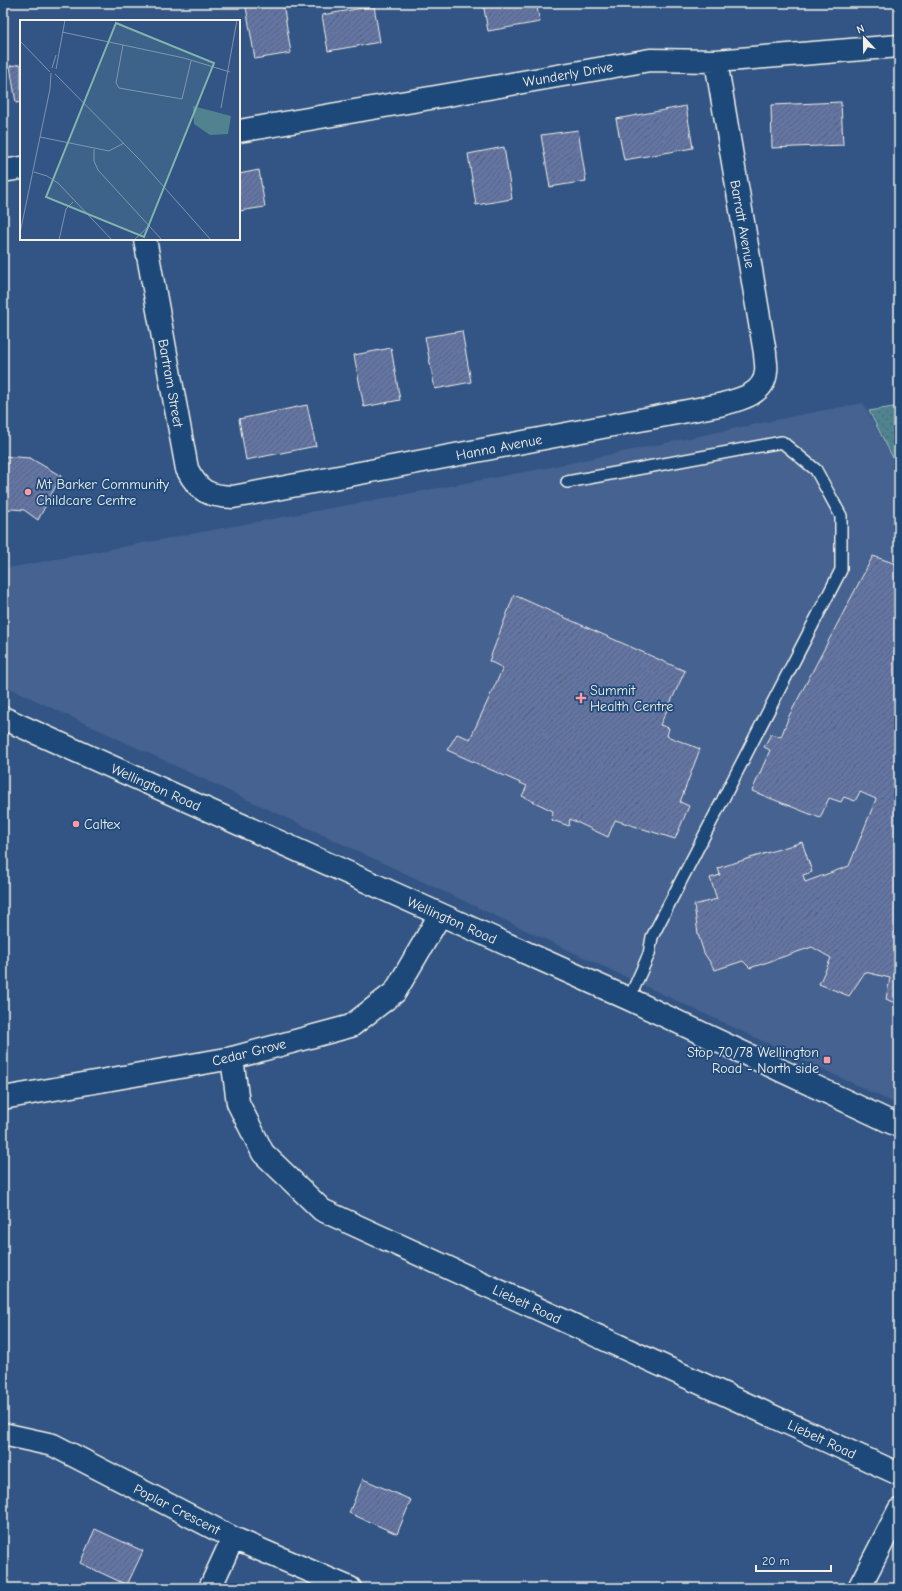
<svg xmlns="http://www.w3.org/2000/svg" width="902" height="1591" viewBox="0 0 902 1591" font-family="'Comic Neue',sans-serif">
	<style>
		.built { fill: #456290 }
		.grass { fill: url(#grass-dots); stroke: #a2babc }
		.building { fill: url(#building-hatch); stroke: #f4f1e8 }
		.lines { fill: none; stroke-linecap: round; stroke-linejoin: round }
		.lane-casing { stroke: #f4f1e8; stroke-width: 14 }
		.street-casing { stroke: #f4f1e8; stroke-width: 25 }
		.primary-casing { stroke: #f4f1e8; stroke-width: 25 }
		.lane { stroke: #1f4a7a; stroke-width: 11 }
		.street { stroke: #1f4a7a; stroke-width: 22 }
		.primary { stroke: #1f4a7a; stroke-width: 22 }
		.poi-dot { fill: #ff9aa2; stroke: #1f4a7a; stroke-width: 1.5 }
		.labels { text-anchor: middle; stroke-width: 3.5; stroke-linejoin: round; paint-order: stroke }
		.street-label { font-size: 14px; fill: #f4f1e8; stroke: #1f4a7a }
		.poi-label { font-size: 14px; fill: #f4f1e8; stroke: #1f4a7a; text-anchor: start }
		.inset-road { fill: none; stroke: #8093ad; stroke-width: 1 }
		.view { fill: #82b4ab; fill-opacity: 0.15; stroke: #82b4ab; stroke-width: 2 }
		.inset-edge { fill: none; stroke: #f4f1e8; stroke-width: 2 }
	</style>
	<defs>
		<pattern id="grass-dots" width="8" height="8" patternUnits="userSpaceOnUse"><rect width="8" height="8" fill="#50838f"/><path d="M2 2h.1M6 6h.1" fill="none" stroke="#4d6b72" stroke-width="1.8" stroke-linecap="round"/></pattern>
		<pattern id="building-hatch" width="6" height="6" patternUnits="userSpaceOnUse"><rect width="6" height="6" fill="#6475a3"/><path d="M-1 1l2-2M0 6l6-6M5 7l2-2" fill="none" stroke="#586179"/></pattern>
	</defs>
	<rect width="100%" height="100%" fill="#325585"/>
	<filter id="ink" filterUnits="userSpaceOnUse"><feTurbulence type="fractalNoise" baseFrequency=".025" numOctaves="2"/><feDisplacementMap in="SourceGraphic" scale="8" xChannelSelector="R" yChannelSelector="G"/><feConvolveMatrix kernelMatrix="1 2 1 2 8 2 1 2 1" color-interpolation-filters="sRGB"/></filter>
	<g filter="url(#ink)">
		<path class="built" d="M863,403L899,471V1105L3,685V569L541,469L809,413Z"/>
		<path class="grass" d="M899,406V470L869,411Z"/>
		<path class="building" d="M271,3H283L291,53L255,59L246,7Z
			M483,3H536L540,22L488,31Z
			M374,6L380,42L328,51L322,15Z
			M21,64V102L16,103L10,66Z
			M841,102L843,145L772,148L771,105Z
			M686,106L693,148L624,160L616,119Z
			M578,130L586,181L550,187L541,135Z
			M504,147L512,199L476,205L468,154Z
			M259,170L265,207L239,211V174Z
			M462,331L471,382L435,389L425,337Z
			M391,348L400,400L364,407L354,355Z
			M307,405L316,446L246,460L239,419Z
			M3,456L30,458L61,476L38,520L24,510L12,509L3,510Z
			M873,556L899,565V1005L886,999L890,978L865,972L849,996L819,984L831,958L812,947L750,968L743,961L715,970L704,953L698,934L694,905L717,899L710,878L720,875L718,868L802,842L812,872L803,875L805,882L849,866L876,799L860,792L855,801L844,797L841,802L829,798L820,818L752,791L770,750L764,747L771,734L781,737L789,716Z
			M514,595L685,671L660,725L669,728L667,736L700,749L680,802L689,806L675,839L615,820L608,837L570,819L569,826L552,820L553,811L522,796L527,786L447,750L457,734L470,739L503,668L489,661Z
			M363,1479L411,1500L397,1534L349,1513Z
			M95,1529L143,1551L127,1585L80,1563Z"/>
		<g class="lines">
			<g class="lane-casing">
				<path id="lane" d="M567,482L782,442L816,470L841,516V570L652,937L649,954L629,999"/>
			</g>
			<g class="street-casing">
				<path id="street" d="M239,131L650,60L716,61L899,46
					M3,171L21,168
					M145,239L187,469C199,492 208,496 233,497L719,405C738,400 765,395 766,371C767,365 765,359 765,353L716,61
					M232,1058L238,1103L263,1153L322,1210L899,1474
					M3,1098L232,1058L351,1026L395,992L440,915
					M3,1434L53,1445L233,1538L350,1588
					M210,1588L233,1538
					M859,1588L899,1510"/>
			</g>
			<g class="primary-casing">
				<path id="primary" d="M3,718L629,999L899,1126"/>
			</g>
			<use href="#lane" class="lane"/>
			<use href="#street" class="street"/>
			<use href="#primary" class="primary"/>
		</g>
	</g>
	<g class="poi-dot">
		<circle cx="28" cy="492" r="4"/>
		<path d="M579 692h4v4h4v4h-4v4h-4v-4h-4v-4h4z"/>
		<circle cx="76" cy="824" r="4"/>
		<rect x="823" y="1056" width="8" height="8" rx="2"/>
	</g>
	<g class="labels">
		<g class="street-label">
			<text transform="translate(568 74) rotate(-10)" y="5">Wunderly Drive</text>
			<text transform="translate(743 224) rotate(80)" y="5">Barratt Avenue</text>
			<text transform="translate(171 383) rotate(80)" y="5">Bartram Street</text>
			<text transform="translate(499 447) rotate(-11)" y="5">Hanna Avenue</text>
			<text transform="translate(156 787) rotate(24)" y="5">Wellington Road</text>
			<text transform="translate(452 920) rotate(24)" y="5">Wellington Road</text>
			<text transform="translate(249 1052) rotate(-14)" y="5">Cedar Grove</text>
			<text transform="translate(527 1304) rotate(25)" y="5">Liebelt Road</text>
			<text transform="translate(822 1439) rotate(25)" y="5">Liebelt Road</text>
			<text transform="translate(177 1509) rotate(27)" y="5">Poplar Crescent</text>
		</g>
		<g class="poi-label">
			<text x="36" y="489">Mt Barker Community<tspan x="36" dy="16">Childcare Centre</tspan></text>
			<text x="590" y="695">Summit<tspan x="590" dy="16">Health Centre</tspan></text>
			<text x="84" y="829">Caltex</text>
			<text x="819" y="1057" text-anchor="end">Stop 70/78 Wellington<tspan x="819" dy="16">Road - North side</tspan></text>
		</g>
	</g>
	<g transform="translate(20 20)">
		<rect width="220" height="220" fill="#325585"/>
		<path d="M173,86L211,96L208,114L190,115L174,104Z" fill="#50838f"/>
		<path class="inset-road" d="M42,12L164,38L210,52M0,21L30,52M103,25L96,63L99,68L162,79L171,41M32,48L36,35M36,49L45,0M35,54L120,140L191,220M201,88L217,0M20,117L89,131L104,123M74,129V141L78,150L142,220M14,152L27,156L38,163L92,220M0,213L30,69L31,53M39,220L46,189L53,182M114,220L130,205"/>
		<path class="view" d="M96,3L194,43L124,217L26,177Z"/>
		<rect width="220" height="220" class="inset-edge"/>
	</g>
	<rect width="902" height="1591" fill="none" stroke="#1f4a7a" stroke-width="16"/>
	<rect x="8" y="8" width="886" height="1575" fill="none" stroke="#f4f1e8" stroke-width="1.5" filter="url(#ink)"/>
	<g transform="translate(864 38) rotate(338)" stroke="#1f4a7a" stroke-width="3" paint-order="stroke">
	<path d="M0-3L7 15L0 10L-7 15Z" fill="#f4f1e8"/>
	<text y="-6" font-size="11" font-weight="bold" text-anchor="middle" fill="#f4f1e8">N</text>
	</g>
	<path d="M756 1565v6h75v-6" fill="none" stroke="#f4f1e8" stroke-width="2"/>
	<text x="762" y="1565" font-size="12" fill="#f4f1e8" stroke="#1f4a7a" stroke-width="3" paint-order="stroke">20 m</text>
</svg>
